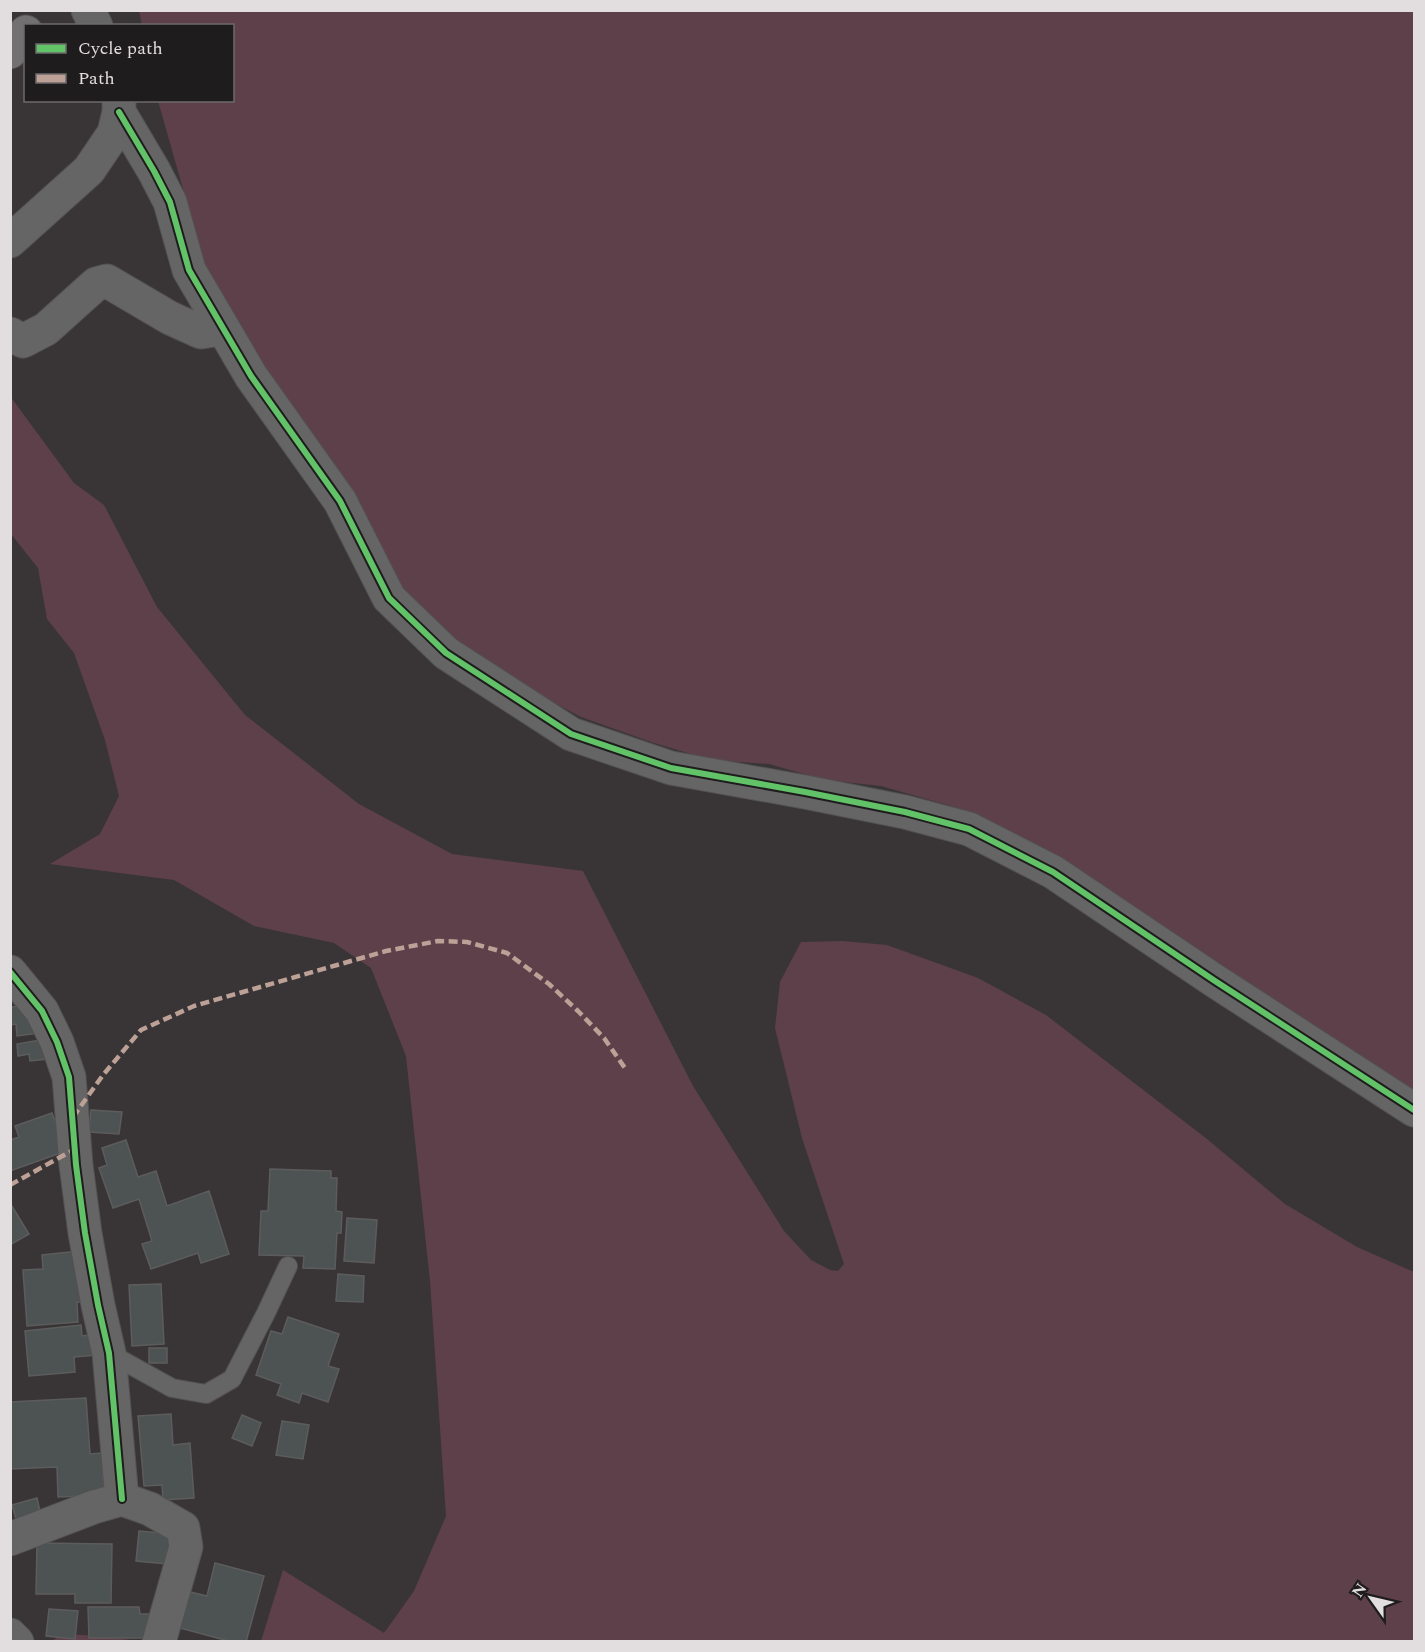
<svg xmlns="http://www.w3.org/2000/svg" width="1425" height="1652" viewBox="0 0 1425 1652" font-family="Spectral,serif">
	<style>
		.green { fill: #5d4049 }
		.building { fill: #4c5352; stroke: #5d5c5c; stroke-width: 1.5 }
		.lines { fill: none; stroke-linecap: round; stroke-linejoin: round }
		.service-casing { stroke: #535152; stroke-width: 20 }
		.minor-casing { stroke: #535152; stroke-width: 35 }
		.trunk-casing { stroke: #535152; stroke-width: 35 }
		.service { stroke: #666565; stroke-width: 18 }
		.minor { stroke: #666565; stroke-width: 33 }
		.trunk { stroke: #727071; stroke-width: 33 }
		.quiet { stroke: #bda197; stroke-width: 4.5; stroke-dasharray: 9 4.5; stroke-linecap: butt }
		.cycleway-casing { stroke: #1f1c1d; stroke-width: 10 }
		.cycleway { stroke: #61c268; stroke-width: 6 }
	</style>
	<rect width="100%" height="100%" fill="#393537"/>
	<path class="green" d="M139,11H1414V1097L1052,855L951,806L881,786L825,780L769,764L711,760L651,742L581,717L509,679L450,639L405,598L251,355L209,280L158,101L232,100V26L142,25Z
		M10,396L74,483L104,505L157,607L245,715L359,804L452,854L583,871L693,1086L784,1231L811,1260L830,1270L838,1271L844,1264L802,1138L775,1028L780,982L801,942L843,941L887,945L978,978L1046,1015L1207,1139L1285,1204L1357,1247L1414,1272V1641H261L283,1570L384,1633L414,1591L446,1516L430,1281L406,1056L371,968L334,943L254,926L174,880L50,864L100,834L119,796L105,740L74,653L47,619L38,568L11,534Z
		M63,1634L101,1636L138,1641L50,1642Z"/>
	<path class="building" d="M10,1003L11,1007L30,1005L40,1033L17,1036L16,1024L10,1025Z
		M45,1039L48,1059L30,1061L29,1054L18,1056L17,1044Z
		M91,1110L122,1112L119,1134L89,1132Z
		M52,1113L66,1151L10,1171V1140L19,1137L15,1126Z
		M126,1140L138,1177L156,1171L167,1206L209,1191L229,1254L201,1263L198,1253L151,1269L142,1244L152,1241L139,1199L113,1208L99,1168L107,1165L102,1148Z
		M270,1169L331,1171V1178H337L336,1211L342,1212L341,1233H337L335,1269L303,1268L304,1256L259,1255L261,1211H268Z
		M10,1203L29,1234L10,1245Z
		M347,1218L377,1220L374,1263L344,1261Z
		M79,1251L82,1302H77L78,1322L27,1326L23,1270L43,1269L42,1255Z
		M338,1274L364,1276L363,1302L336,1301Z
		M161,1284L164,1344L132,1346L129,1285Z
		M288,1317L339,1334L328,1366L339,1369L328,1402L302,1393L299,1403L277,1395L281,1384L256,1375L271,1331L282,1334Z
		M81,1325L82,1336L95,1334L97,1355L74,1357L75,1372L29,1376L25,1331Z
		M149,1348H167V1363H149Z
		M86,1398L90,1454L102,1453L104,1495L58,1497L57,1467L10,1469V1402Z
		M171,1414L173,1445L190,1443L194,1498L163,1500L162,1485L144,1486L138,1416Z
		M242,1415L261,1423L252,1446L232,1438Z
		M282,1421L309,1425L303,1459L276,1455Z
		M37,1498L41,1516L17,1522L12,1505Z
		M139,1531L170,1534L167,1564L136,1561Z
		M37,1543L112,1544L111,1603H75V1594H36Z
		M215,1563L264,1576L246,1642H232L180,1628L190,1592L207,1596Z
		M88,1607H139L140,1614H150L149,1638H89Z
		M49,1609L78,1611L75,1639L46,1636Z"/>
	<g class="lines">
		<g class="service-casing">
			<path id="service" d="M109,1353L172,1388L206,1394L232,1379L266,1313L288,1266"/>
		</g>
		<g class="minor-casing">
			<path id="minor" d="M88,10L96,26
				M119,112L154,171L170,202L189,270L251,376L340,501L389,598L446,653L571,734L671,768L805,792L905,812L969,829L1053,872L1215,981L1414,1110
				M10,241L89,170L114,133L119,112V100
				M10,334L23,341L46,329L96,284L107,281L170,318L201,332L222,329
				M10,972L42,1011L57,1042L69,1077L76,1165L85,1233L98,1305L109,1353L122,1499
				M10,1539L94,1507L122,1499L150,1509L183,1528L186,1547L159,1642
				M10,1635L17,1642"/>
		</g>
		<g class="trunk-casing">
			<path id="trunk" d="M10,52L26,32"/>
		</g>
		<use href="#service" class="service"/>
		<use href="#minor" class="minor"/>
		<use href="#trunk" class="trunk"/>
		<path class="quiet" d="M73,1117L103,1075L141,1030L194,1006L386,951L438,941L467,942L507,953L549,984L578,1011L604,1038L627,1071
			M10,1185L75,1149"/>
		<g class="cycleway-casing">
			<path id="cycleway" d="M119,112L154,171L170,202L189,270L251,376L340,501L389,598L446,653L571,734L671,768L805,792L905,812L969,829L1053,872L1215,981L1414,1110
				M10,972L42,1011L57,1042L69,1077L76,1165L85,1233L98,1305L109,1353L122,1499"/>
		</g>
		<use href="#cycleway" class="cycleway"/>
	</g>
	<rect width="1425" height="1652" fill="none" stroke="#e2dedf" stroke-width="24"/>
	<rect x="24" y="24" width="210" height="78" fill="#1f1c1d" stroke="#6d6a6b" stroke-width="1.5"/>
	<rect x="36" y="44" width="30" height="9" fill="#61c268" stroke="#6d6a6b" stroke-width="1.5"/>
	<text x="78" y="54" font-size="18" fill="#e2dedf">Cycle path</text>
	<rect x="36" y="74" width="30" height="9" fill="#bda197" stroke="#6d6a6b" stroke-width="1.5"/>
	<text x="78" y="84" font-size="18" fill="#e2dedf">Path</text>
	<g transform="translate(1371 1598) rotate(304)" stroke="#1f1c1d" stroke-width="4.5" paint-order="stroke">
	<path d="M0-4.5L10 22L0 15L-10 22Z" fill="#e2dedf"/>
	<text y="-9" font-size="16" font-weight="bold" text-anchor="middle" fill="#e2dedf">N</text>
	</g>
</svg>
